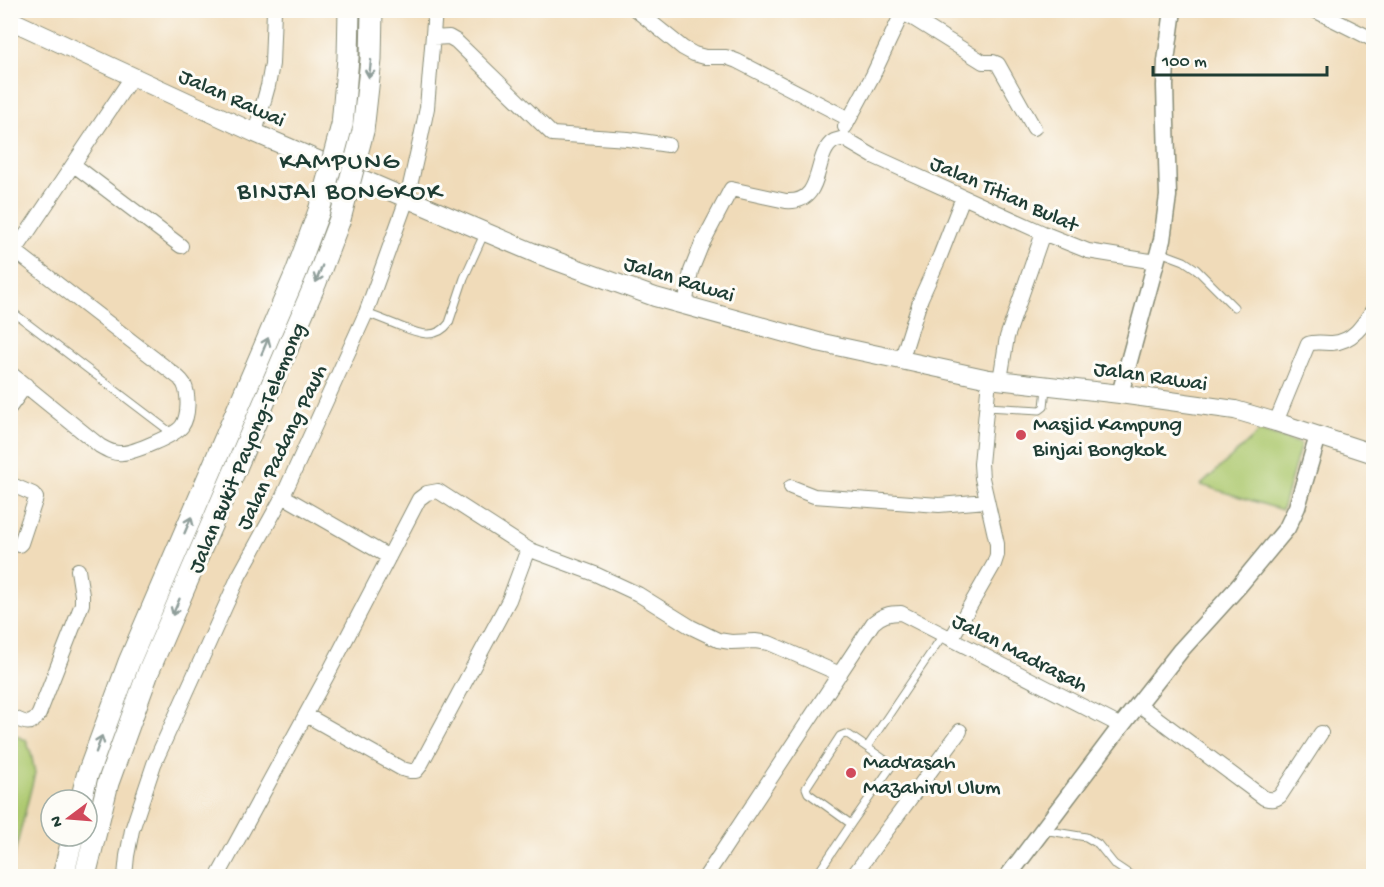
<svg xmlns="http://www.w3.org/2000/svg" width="1384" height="887" viewBox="0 0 1384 887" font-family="'Gochi Hand',sans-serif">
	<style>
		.green { fill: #adc970; stroke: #668352; stroke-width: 1.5 }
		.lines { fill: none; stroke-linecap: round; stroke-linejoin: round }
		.service-casing { stroke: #888c76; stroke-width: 9 }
		.minor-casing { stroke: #888c76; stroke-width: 16 }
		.tertiary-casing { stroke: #888c76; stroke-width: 19 }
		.secondary-casing { stroke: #888c76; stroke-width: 20 }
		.trunk-casing { stroke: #888c76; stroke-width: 23 }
		.service { stroke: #fff; stroke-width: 7 }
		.minor { stroke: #fff; stroke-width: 14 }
		.tertiary { stroke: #fff; stroke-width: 16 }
		.secondary { stroke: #fff; stroke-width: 18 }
		.trunk { stroke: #fff; stroke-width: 21 }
		.trunk-bridge-casing { stroke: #888c76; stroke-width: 23; stroke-linecap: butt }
		.trunk-bridge { stroke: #fff; stroke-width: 21 }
		.oneway { stroke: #8f9e9a }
		.poi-dot { fill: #d1495b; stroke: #fdfcf7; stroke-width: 2 }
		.labels { text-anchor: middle; stroke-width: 6; stroke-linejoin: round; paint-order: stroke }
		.street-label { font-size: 22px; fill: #1f3d34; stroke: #fdfcf7 }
		.poi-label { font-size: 22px; fill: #1f3d34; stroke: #fdfcf7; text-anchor: start }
		.quarter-label { font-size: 26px; letter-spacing: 1.5px; fill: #1f3d34; stroke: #fdfcf7 }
	</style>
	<rect width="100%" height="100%" fill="#fdfcf7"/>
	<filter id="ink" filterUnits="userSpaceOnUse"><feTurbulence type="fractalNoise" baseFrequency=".0167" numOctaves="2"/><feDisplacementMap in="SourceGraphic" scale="12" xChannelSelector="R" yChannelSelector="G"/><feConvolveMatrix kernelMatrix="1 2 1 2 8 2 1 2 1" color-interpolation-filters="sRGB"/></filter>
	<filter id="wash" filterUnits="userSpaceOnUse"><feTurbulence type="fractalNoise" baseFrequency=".008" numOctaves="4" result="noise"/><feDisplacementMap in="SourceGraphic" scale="24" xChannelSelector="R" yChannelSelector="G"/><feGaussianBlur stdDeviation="1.35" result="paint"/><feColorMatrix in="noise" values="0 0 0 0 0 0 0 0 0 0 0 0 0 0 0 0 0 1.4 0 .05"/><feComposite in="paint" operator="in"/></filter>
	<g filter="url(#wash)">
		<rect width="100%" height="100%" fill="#f0dbb9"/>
		<path class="green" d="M1260,431L1301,444L1282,510L1201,485Z
			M10,733L26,740L31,753L35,773L11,868V876Z"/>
	</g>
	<g filter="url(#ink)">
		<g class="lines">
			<g class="service-casing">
				<path id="service" d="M1160,252L1184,261L1196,269L1234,307
					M10,310L173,434
					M366,313C377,317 387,321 397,325C415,332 435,342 449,323L464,278L485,232
					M987,407L1040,410L1044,407L1046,388
					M845,734L849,735L888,762L891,767L851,824L808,793L806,788L840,736Z
					M867,747L943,635
					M1043,830L1086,837L1098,844L1114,864L1132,876
					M816,876L851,824"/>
			</g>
			<g class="minor-casing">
				<path id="minor" d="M636,10L683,48L694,54L705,57H726L737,61L849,119
					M1314,10L1374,40
					M900,16L906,15L914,19L983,62H993L998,64L1034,128
					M433,38L449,37L456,41L552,134L628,139L668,145
					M845,127L873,75L898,22L900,16L898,10
					M255,133L268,86L272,64L274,10
					M844,138L849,142L873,156L1043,233L1088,251L1156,262
					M74,165L181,246
					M11,257L132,77
					M685,306L691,271L701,246L731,189L786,201C826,204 812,154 834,141C836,140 841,139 844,138
					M901,361L921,298L940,256L963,197
					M10,373L100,446C107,450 114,454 122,453C133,453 176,435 182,426C189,416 189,395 184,384C184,384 179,377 178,377L15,251
					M1000,380L1007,337L1043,233
					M10,407L26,385
					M1276,422L1308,344C1316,341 1323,343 1332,343C1353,342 1364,324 1374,308
					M10,484L33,494L36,498L21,543L19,545
					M791,487L814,496L939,505L987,501
					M283,496L389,557
					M951,639L994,564L997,555V544L982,478L981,464L989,379
					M1138,704L1264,798C1271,800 1275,800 1280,796L1321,733
					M306,715L402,769L410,771H416L420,766L509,600L528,549
					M10,716C23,722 31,728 39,714L82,604V595L78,570
					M125,876L127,856L132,830L154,764L239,576L283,496L366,313L407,199L421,137L427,108L435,10
					M218,876L329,672L419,499L427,493L438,491L528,549L595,574L638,594L691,627L718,640L731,642L755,641L769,643L840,674
					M706,876L873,623C882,615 889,613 901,613L1121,726
					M853,876L960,731"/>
			</g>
			<g class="tertiary-casing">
				<path id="tertiary" d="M1120,394L1162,240L1168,196L1165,86L1166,61L1173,10
					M1008,876L1121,726L1181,650L1238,587L1287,528L1297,507L1318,436"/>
			</g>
			<g class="secondary-casing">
				<path id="secondary" d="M10,20L255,133L485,232L537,254L655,297L818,342L989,379L1120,394L1235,410L1276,422L1374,454"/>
			</g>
			<g class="trunk-casing">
				<path id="trunk" d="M342,125L348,58L349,10
					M363,131L371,60L372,10
					M81,800L87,776L129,662L296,273L319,211
					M63,876L73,836
					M85,876L108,783L149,670L316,282L340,219"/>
			</g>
			<use href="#service" class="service"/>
			<use href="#minor" class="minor"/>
			<use href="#tertiary" class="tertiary"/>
			<use href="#secondary" class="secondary"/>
			<use href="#trunk" class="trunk"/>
			<g class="trunk-bridge-casing">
				<path id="trunk-bridge" d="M319,211L342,125
					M340,219L363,131"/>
			</g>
			<use href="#trunk-bridge" class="trunk-bridge"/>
		</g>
		<defs><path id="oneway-shaft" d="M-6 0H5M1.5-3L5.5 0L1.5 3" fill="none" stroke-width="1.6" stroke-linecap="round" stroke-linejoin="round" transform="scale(1.5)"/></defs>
		<g class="oneway">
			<use href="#oneway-shaft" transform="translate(370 69) rotate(97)"/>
			<use href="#oneway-shaft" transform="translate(319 274) rotate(111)"/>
			<use href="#oneway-shaft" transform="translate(265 346) rotate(-67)"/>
			<use href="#oneway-shaft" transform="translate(188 525) rotate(-67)"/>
			<use href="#oneway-shaft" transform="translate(176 607) rotate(113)"/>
			<use href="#oneway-shaft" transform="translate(99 744) rotate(-70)"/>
		</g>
	</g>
	<g class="poi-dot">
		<circle cx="1021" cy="435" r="6"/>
		<circle cx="851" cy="773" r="6"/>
	</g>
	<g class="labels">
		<g class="street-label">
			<text transform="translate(233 96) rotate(24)" y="8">Jalan Rawai</text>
			<text transform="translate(1005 192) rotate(24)" y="8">Jalan Titian Bulat</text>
			<text transform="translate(680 277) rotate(17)" y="8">Jalan Rawai</text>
			<text transform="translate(1151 374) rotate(8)" y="8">Jalan Rawai</text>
			<text transform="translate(280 446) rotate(-64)" y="8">Jalan Padang Pauh</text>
			<text transform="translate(245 447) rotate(-67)" y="8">Jalan Bukit Payong-Telemong</text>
			<text transform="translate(1021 651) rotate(27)" y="8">Jalan Madrasah</text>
		</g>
		<g class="poi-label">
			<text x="1033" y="430">Masjid Kampung<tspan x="1033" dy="25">Binjai Bongkok</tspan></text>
			<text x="863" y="768">Madrasah<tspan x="863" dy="25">Mazahirul Ulum</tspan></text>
		</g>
		<g class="quarter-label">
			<text x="340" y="168">KAMPUNG<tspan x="340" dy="30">BINJAI BONGKOK</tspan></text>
		</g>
	</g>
	<rect width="1384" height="887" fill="none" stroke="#fdfcf7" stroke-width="36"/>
	<g transform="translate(69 818) rotate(254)"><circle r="28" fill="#fdfcf7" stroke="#a4b0a9" stroke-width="1.5"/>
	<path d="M0-4.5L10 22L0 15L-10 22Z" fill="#d1495b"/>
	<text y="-9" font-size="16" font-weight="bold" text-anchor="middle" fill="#1f3d34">N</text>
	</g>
	<path d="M1153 66v9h174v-9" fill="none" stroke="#1f3d34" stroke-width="3"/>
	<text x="1162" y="66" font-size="18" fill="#1f3d34" stroke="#fdfcf7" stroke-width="4.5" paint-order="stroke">100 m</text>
</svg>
